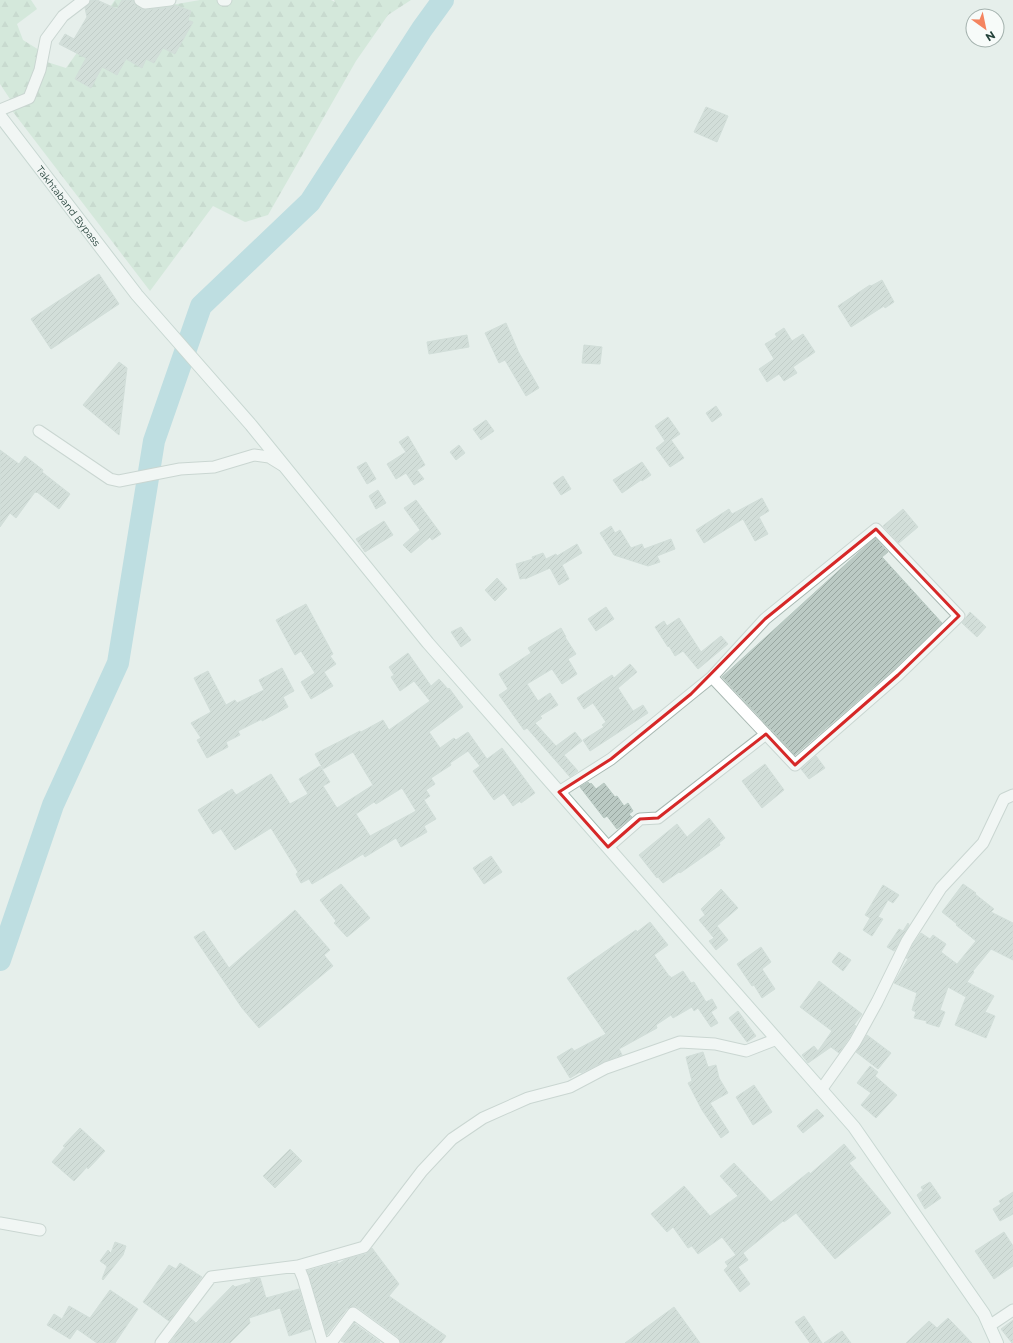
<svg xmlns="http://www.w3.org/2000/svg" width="1013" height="1343" viewBox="0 0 1013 1343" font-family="Montserrat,sans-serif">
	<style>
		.forest { fill: url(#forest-firs) }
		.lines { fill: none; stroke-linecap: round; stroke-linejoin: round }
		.river { stroke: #8ec9d4; stroke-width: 22 }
		.building { fill: url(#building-hatch); stroke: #b8c9c2; fill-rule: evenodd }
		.minor-casing { stroke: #a8b8b2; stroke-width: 13 }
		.secondary-casing { stroke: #a4bbb3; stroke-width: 14 }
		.minor { stroke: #fff; stroke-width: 11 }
		.secondary { stroke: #fff; stroke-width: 12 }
		.marked { fill: none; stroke: #d62828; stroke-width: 3; stroke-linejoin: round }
		.labels { text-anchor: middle; stroke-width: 3.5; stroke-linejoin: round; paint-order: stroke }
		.street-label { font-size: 10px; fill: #24423a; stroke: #f7fbf9 }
	</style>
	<defs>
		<pattern id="forest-firs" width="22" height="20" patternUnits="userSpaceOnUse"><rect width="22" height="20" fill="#bfe0c8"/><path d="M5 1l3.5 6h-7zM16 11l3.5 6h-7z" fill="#a4c1ad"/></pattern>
		<pattern id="building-hatch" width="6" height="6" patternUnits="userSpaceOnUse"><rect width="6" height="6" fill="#bbcac4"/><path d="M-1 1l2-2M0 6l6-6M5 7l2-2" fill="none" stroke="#98a6a0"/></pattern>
	</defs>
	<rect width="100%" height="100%" fill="#e6efeb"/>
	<path class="forest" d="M0,0H31L37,9L17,24L23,40L44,53L47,62L66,68L115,0H134L138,2L177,4L200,0H331L335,2L334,0H411L388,15L356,61L268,215L245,222L213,206L150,291L10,108L30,90L12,102L0,84Z"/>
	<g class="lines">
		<path class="river" d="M0,960L53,805L118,663L154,441L201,306L310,202L422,29L443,0"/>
	</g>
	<path class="building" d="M91,0H97L117,9L122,0H133L136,6L145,10L171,7L175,5L191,11L188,20L193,22L175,54L163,48L154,63L146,59L142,68L126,59L117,75L102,67L91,88L75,79L86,58L59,44L65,34L74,39L87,17L85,8L90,3Z
		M706,107L728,116L717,142L694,132Z
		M99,274L119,304L51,349L31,319Z
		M882,280L894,302L885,308L884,306L851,327L838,306L870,285L871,286Z
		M506,323L519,353L539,388L526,396L505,360L499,363L485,333Z
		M784,328L792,341L803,334L815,352L793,367L797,373L784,381L779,374L767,382L759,369L774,359L765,344L777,337L775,334Z
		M467,335L469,347L429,354L427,342Z
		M584,345L602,347L600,364L582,363Z
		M119,362L127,368L119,435L83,405Z
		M716,406L722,415L712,422L706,413Z
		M668,417L680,434L671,440L684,458L670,467L656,448L665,441L655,426Z
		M486,420L494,431L481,440L473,429Z
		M408,436L425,465L417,470L424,479L414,485L406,473L396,479L387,464L406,452L399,442Z
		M459,445L465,453L456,460L450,452Z
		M0,450L19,464L25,456L43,470L42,472L70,494L59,509L37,492L36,493L35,492L16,518L10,513L0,527Z
		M366,462L376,479L367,484L357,467Z
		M642,462L651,475L642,481L641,480L622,493L613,480Z
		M563,476L571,489L561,495L553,483Z
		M378,490L386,503L376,509L369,496Z
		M762,498L769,511L759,517L768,534L755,541L743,519L704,543L696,530L729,509L732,514Z
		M416,500L441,534L432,540L430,537L411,553L403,545L420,530L404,508Z
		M903,509L918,527L899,543L883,526Z
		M384,521L393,535L365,552L356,539Z
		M611,526L615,533L620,530L631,548L642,544L644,549L671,539L675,549L657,556L660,562L648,566L614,555L600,533Z
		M875,538L888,552L882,557L942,623L893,670L795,755L722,677L857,554Z
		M577,544L582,553L562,565L569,579L559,585L550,568L525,579V578L520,579L516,564L533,559L532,557L543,553L546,559L556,554L557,556Z
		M497,578L507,589L495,601L485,590Z
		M306,604L333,654L330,656L336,664L324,672L333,686L311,699L301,682L315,673L301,651L295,655L276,620Z
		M606,607L614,619L596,631L588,619Z
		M970,612L986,627L977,637L962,623Z
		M679,618L701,652L721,636L728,644L698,669L683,651L675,656L669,646L668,647L655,627L664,621L667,626Z
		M461,627L471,640L461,647L451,632Z
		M561,628L566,637H565L576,654L568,659L577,674L562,684L552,669L527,684L538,701L550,693L558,705L540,716L542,718L535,723L556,746L575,732L582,741L564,755L578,771L570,777L527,728L524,730L499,695L508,689L499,674L531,653L528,648Z
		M408,653L431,686L439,679L448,689L449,688L463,707L429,732L440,748L454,738L456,740L468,732L487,759L502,748L535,793L521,803L520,801L513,806L504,793L494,800L473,771L480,766L468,751L450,763L451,765L431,778L435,784L426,790L430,796L424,800L436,819L424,826L427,832L401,847L396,838L365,857L363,854L312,884L309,879L301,883L296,874L298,872L271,828L235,850L221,829L213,834L198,810L232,789L236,795L271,774L290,804L308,794L299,779L320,766L330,782L323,786L337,808L373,785L353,752L323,769L315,754L360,731L361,732L383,720L389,730L430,701L414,681L400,691L391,677L394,675L389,667ZM402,788L416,811L370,836L356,814L374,802L376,804Z
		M630,664L637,672L618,688L633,711L643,705L648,713L590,751L583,740L604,727L602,725L606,722L593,703L584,709L577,698L612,675L614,678Z
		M282,668L294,691L283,697L288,707L262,721V719L238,731L240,735L226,742L228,747L207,758L197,740L201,738L191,723L211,712L194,678L208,671L226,705L235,700L237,703L264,690L259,680Z
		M816,756L825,768L809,779L801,769Z
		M765,764L784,790L762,808L742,781Z
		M588,782L590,784L591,783L596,789L604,783L615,797L617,796L624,806L628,803L633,811L629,814L632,817L617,829L607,816L604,818L580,787Z
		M709,818L725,838L719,843L720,845L680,873L679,872L663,883L658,877L657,878L639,855L677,824L687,837Z
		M491,856L502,872L484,884L473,868Z
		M341,884L370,918L347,937L334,923L336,921L320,900Z
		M963,884L976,893L975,894L994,909L991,912L1013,923V960L991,949L973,971L974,972L967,982L994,996L985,1012L995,1016L986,1038L955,1025L966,997L948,987L940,1010L945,1012L939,1027L926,1023L927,1021L914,1018L916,1012L912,1010L917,993L894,983L908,959L906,958L913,944L921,933L930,939L933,935L946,944L941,952L957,964L976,941L956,925L957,924L942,912Z
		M883,885L899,895L893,903L888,900L878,917L883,919L872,936L863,930L870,918L865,915Z
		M721,889L738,908L717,926L728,940L716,950L709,941L714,938L699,920L705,915L701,909Z
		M295,910L330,950L324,955L333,966L259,1028L242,1008L194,937L204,931L229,968Z
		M650,922L668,945L654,955L669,976H670L671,978L683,971L691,983L694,982L706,1002L712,999L717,1008L711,1012L718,1023L711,1027L698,1008L694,1011L692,1007L673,1018L671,1015L656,1025L657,1028L619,1049L622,1055L603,1062L581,1073L580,1072L570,1078L557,1057L572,1048L574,1051L606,1034L567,978L636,930L637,932Z
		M908,923L909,925L894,951L887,947L899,929L903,931Z
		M761,947L771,962L762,969L775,989L762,998L754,985L752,986L737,964Z
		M839,952L851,960L843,971L832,962Z
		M819,981L862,1014L854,1025L856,1026L849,1038L839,1053L831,1047L808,1063L802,1055L814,1046L818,1051L832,1031L800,1007Z
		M738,1011L756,1036L747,1042L729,1018Z
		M867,1035L891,1053L878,1069L856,1052Z
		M703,1052L708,1067L716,1065L719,1078L728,1093L710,1103L729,1132L721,1138L702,1110L688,1083L692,1081L686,1057Z
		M870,1066L878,1072L875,1076L897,1095L876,1118L861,1105L871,1093L857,1083Z
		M754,1085L772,1112L753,1125L736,1097Z
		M817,1109L824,1116L803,1133L797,1126Z
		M80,1128L105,1151L88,1169L87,1167L74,1181L52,1162L65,1147L63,1146Z
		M844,1144L856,1158L849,1163L891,1213L835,1259L796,1213L784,1222L783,1221L743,1253L748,1260L738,1267L750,1284L740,1292L724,1270L728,1266L725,1262L736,1255L722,1237L698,1254L692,1246L688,1248L673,1227L667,1232L651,1214L684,1186L710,1216L738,1196L720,1176L734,1163L771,1202L809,1172L810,1174Z
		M290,1149L302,1161L275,1188L263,1176Z
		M930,1182L941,1198L925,1209L917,1195L923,1190L921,1187Z
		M1013,1192V1214L1000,1221L993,1209L1001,1204L999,1201Z
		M1004,1232L1013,1246V1266L994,1279L975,1251Z
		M115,1242L126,1246L123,1255L103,1280L102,1279L107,1266L100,1261L108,1250L111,1253Z
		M372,1248L399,1284L389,1296L446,1336L441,1343H401L398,1337L357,1307L353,1306L347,1309L327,1335L307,1271L338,1262V1264L346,1259L366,1254Z
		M180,1263L202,1277L169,1321L143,1302L169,1265L176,1269Z
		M260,1278L266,1298L299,1289L311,1329L289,1336L280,1308L249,1318L250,1323L230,1343H170L189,1317L196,1323L233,1285L235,1287L251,1282L250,1279Z
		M110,1290L138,1309L115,1343H97L77,1329L70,1339L47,1325L54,1314L62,1319L69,1306L90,1318Z
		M674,1307L700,1343H625Z
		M804,1316L822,1343H810L795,1322Z
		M948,1318L972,1343H906L929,1321L937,1328Z
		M1013,1320V1343H1012L1001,1329Z
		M354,1323L380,1342L379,1343H345L341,1341Z
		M842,1331L851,1343H824Z"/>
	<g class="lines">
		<g class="minor-casing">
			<path id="minor" d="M140,0L145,3L170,0
				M223,0H226
				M0,110L29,98L40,70L46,39L63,16L84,0
				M39,431L110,479L119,481L180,469L214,467L254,455L269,457L282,465
				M559,792L611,759L691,694L712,677L765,619L876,529L959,616L898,675L795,765L712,677
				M608,847L640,819L658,818L766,734
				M821,1090L855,1042L877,1002L907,941L941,888L983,843L1004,799L1013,795
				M0,1223L40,1230
				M298,1266L364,1247L422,1171L452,1139L483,1118L528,1098L570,1087L606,1068L680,1042L715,1044L746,1051L777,1039
				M989,1326L1013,1310
				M161,1343L211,1277L298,1266L303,1278L322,1342L325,1343
				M328,1343L333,1340L353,1313L394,1343"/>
		</g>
		<g class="secondary-casing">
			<g id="secondary">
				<path id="s1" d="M0,116L137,295L251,425L428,643L854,1127L984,1314L997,1343"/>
			</g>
		</g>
		<use href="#minor" class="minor"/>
		<use href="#secondary" class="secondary"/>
	</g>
	<path d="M0 0H1013V1343H0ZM876,529L959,616L898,675L795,765L766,734L658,818L640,819L608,847L559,792L611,759L691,694L765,619Z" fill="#e6efeb" fill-opacity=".55" fill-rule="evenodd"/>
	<path class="marked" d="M876,529L959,616L898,675L795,765L766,734L658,818L640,819L608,847L559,792L611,759L691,694L765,619Z"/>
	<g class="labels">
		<g class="street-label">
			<text dy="4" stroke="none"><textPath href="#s1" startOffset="113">Takhtaband Bypass</textPath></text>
		</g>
	</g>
	<g transform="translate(985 28) rotate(147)"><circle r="19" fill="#f7fbf9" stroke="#a3b1ad"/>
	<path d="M0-3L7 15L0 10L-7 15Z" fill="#f4845f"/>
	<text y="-6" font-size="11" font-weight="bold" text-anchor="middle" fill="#24423a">N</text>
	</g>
</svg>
